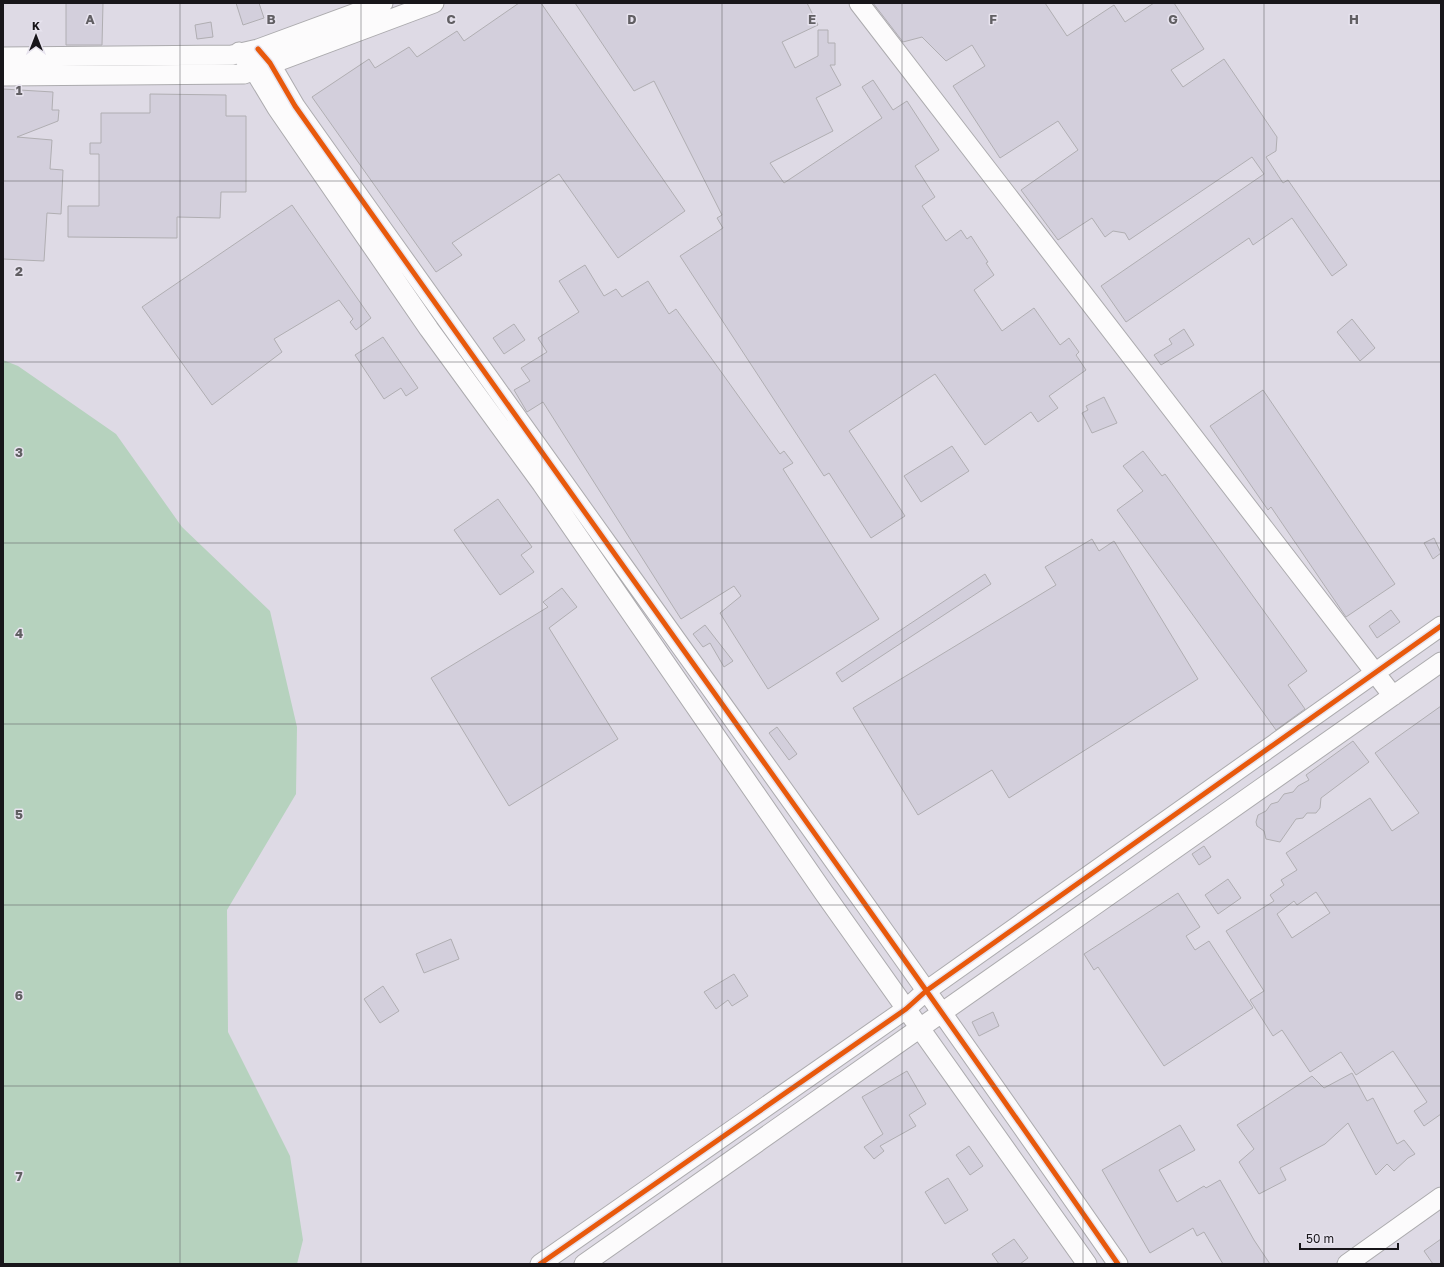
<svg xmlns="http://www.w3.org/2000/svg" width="1444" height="1267" viewBox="0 0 1444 1267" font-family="'Golos Text',sans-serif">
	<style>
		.built { fill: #dedae5 }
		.green { fill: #b6d2be }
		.building { fill: #d3cfdc; stroke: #b0aeb2; fill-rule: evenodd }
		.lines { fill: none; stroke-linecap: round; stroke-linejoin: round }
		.minor-casing { stroke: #acabae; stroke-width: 21 }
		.minor { stroke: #fcfbfc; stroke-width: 19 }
		.cycleway-casing { stroke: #e7e3ee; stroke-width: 8 }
		.cycleway { stroke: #e8590c; stroke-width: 5 }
		.grid { fill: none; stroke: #615f63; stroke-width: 1; stroke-opacity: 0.55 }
		.grid-label { font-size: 13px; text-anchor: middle; font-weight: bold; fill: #615f63; stroke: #e7e3ee; stroke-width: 3; stroke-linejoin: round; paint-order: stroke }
	</style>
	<rect width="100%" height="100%" fill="#e8e6eb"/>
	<path class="built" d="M3,3H1441V1264H3Z"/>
	<path class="green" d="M3,360L18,366L116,434L182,527L270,611L297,727L296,794L227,910L228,1032L290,1156L303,1240L297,1264H3Z"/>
	<path class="building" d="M66,3H103L102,45H66Z
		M236,3H259L264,18L243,25Z
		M519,3H541L685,211L618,258L559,174L452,243L462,255L436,272L312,97L369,59L375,68L409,47L417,57L457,31L464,41Z
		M575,3H807L818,25L782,42L795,68L818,56V30H828V43H835V65H830L841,85L816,98L833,131L770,163L784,183L882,118L862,87L873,80L893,110L907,101L939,150L915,166L935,197L922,206L946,241L961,230L967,239L971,236L988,262L986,263L994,275L974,290L1002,331L1034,308L1060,345L1069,338L1079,352L1076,355L1086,370L1049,396L1058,408L1038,422L1031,412L985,445L935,374L849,431L905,516L871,538L829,473L824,476L680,256L723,228L717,218L722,215L654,81L634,91Z
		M873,3H1045L1067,36L1114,5L1125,22L1154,3H1174L1204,49L1171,70L1183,87L1224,59L1277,137L1276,151L1266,157L1283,183L1288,180L1347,265L1332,276L1292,218L1253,245L1249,238L1126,322L1101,286L1264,174L1252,157L1129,240L1125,233L1113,231L1105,237L1092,218L1058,240L1021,190L1078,150L1058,121L1000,158L953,86L985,66L972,45L946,61L922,37L903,42Z
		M211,22L213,37L197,39L195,25Z
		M3,89L53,92L52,110H59L58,121L17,137L52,140L50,169L63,170L61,214L47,213L44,261L3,259Z
		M150,94L226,95V116H246V192H221L220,218L177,217V238L68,237V206H99V154H90V143H101V113H150Z
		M292,205L371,318L356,330L350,322L353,319L339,300L274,339L282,352L212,405L142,307Z
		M585,265L604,296L616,289L622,297L648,281L669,314L676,309L780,454L784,451L793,463L783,469L879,619L768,689L720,613L741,596L734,586L681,619L543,402L527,412L514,390L530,381L521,368L547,352L538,338L579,312L559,281Z
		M1352,319L1375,348L1360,361L1337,332Z
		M514,324L525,340L504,354L493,338Z
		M1184,329L1194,345L1161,365L1154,355L1172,344L1169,339Z
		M383,337L418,388L406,396L401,388L384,399L355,355Z
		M1263,390L1395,584L1346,617L1271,507L1268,510L1210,426Z
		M1104,397L1117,423L1092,433L1082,413L1088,410L1086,406Z
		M952,446L969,471L921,502L904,476Z
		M1143,451L1162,476L1165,474L1307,671L1288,685L1305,709L1276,730L1117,510L1143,491L1123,466Z
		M498,499L532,547L521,555L534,572L500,595L454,530Z
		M1434,538L1441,553L1433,559L1424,543Z
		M1092,539L1099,551L1114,541L1198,679L1009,798L992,770L918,815L853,708L1056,585L1045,567Z
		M985,574L991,584L842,682L836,673Z
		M562,588L577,607L549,628L618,739L509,806L431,678L548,607L543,602Z
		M1391,610L1400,622L1377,638L1369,626Z
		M705,625L733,661L724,667L710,643L703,647L693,634Z
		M1441,706V1114L1424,1126L1414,1111L1427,1102L1393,1051L1356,1075L1341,1052L1310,1072L1282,1030L1273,1036L1250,1000L1264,991L1226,931L1274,901L1270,895L1284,885L1281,880L1297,870L1286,853L1370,798L1392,831L1419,813L1375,753ZM1316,892L1330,913L1292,938L1277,914L1294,901L1297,905Z
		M777,727L797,754L789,760L769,733Z
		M1353,741L1369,762L1321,798L1320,808L1316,813H1307L1303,818L1296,819L1280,842L1266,839L1264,831L1257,826L1256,822L1258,815L1266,811L1271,804L1278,802L1284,794L1293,792L1298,786L1309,780L1306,775Z
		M1204,846L1211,857L1199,865L1192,854Z
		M1228,879L1241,898L1218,914L1205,895Z
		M1178,893L1200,927L1186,936L1195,950L1209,941L1253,1008L1164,1066L1098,967L1094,970L1084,954Z
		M451,939L459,959L424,973L416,954Z
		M734,974L748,996L732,1006L728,1000L716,1009L704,992Z
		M383,986L399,1011L380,1023L364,999Z
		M993,1012L999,1026L979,1036L972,1022Z
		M907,1071L926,1104L909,1115L916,1126L880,1146L884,1151L874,1159L864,1147L883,1134L862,1097Z
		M1352,1073L1367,1101L1373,1098L1397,1144L1404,1140L1415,1154L1408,1158L1394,1171L1387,1164L1376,1175L1348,1123L1325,1144L1280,1168L1286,1180L1259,1194L1239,1162L1254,1149L1237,1125L1312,1076L1324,1088Z
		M1180,1125L1195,1150L1159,1170L1177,1202L1204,1186L1206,1188L1220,1180L1254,1240L1270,1264H1223L1204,1232L1197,1236L1193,1228L1150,1253L1102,1170Z
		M969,1146L983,1166L970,1175L956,1155Z
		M948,1178L968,1210L945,1224L925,1192Z
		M1014,1239L1028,1258L1020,1264H999L992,1254Z
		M1441,1239V1264H1433L1424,1251Z"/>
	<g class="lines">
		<g class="minor-casing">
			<path id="minor" d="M859,3L1393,696
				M258,49L270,63L295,106C569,493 848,875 1118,1264
				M239,52L254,70L277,108L429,329L542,484L824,893L1087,1264
				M3,57L232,55L258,49L383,3
				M3,76L244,74L434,3
				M540,1264L906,1009L926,991L1441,626
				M584,1264L1441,662
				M1347,1264L1441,1197"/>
		</g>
		<use href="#minor" class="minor"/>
		<g class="cycleway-casing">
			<path id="cycleway" d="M258,49L270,63L295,106C569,493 848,875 1118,1264
				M540,1264L906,1009L926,991L1441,626"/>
		</g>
		<use href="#cycleway" class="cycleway"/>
	</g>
	<path class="grid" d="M180,3V1264M361,3V1264M542,3V1264M722,3V1264M902,3V1264M1083,3V1264M1264,3V1264M3,181H1441M3,362H1441M3,543H1441M3,724H1441M3,905H1441M3,1086H1441"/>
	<g class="grid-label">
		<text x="90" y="24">A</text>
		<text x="271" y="24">B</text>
		<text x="451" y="24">C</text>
		<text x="632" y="24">D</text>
		<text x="812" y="24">E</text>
		<text x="993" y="24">F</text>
		<text x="1173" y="24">G</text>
		<text x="1354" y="24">H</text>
		<text x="19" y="95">1</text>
		<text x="19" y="276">2</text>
		<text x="19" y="457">3</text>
		<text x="19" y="638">4</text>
		<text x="19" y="819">5</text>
		<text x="19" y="1000">6</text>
		<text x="19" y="1181">7</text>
	</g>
	<rect width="1444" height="1267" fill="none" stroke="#18161a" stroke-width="8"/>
	<g transform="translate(36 36)" stroke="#e7e3ee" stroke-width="3" paint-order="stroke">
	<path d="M0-3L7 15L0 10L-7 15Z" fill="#18161a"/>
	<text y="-6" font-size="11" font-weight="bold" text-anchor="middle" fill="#18161a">K</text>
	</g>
	<path d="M1300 1243v6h98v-6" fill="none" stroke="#18161a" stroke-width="2"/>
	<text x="1306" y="1243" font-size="12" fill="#18161a" stroke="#e7e3ee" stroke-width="3" paint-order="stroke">50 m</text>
</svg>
